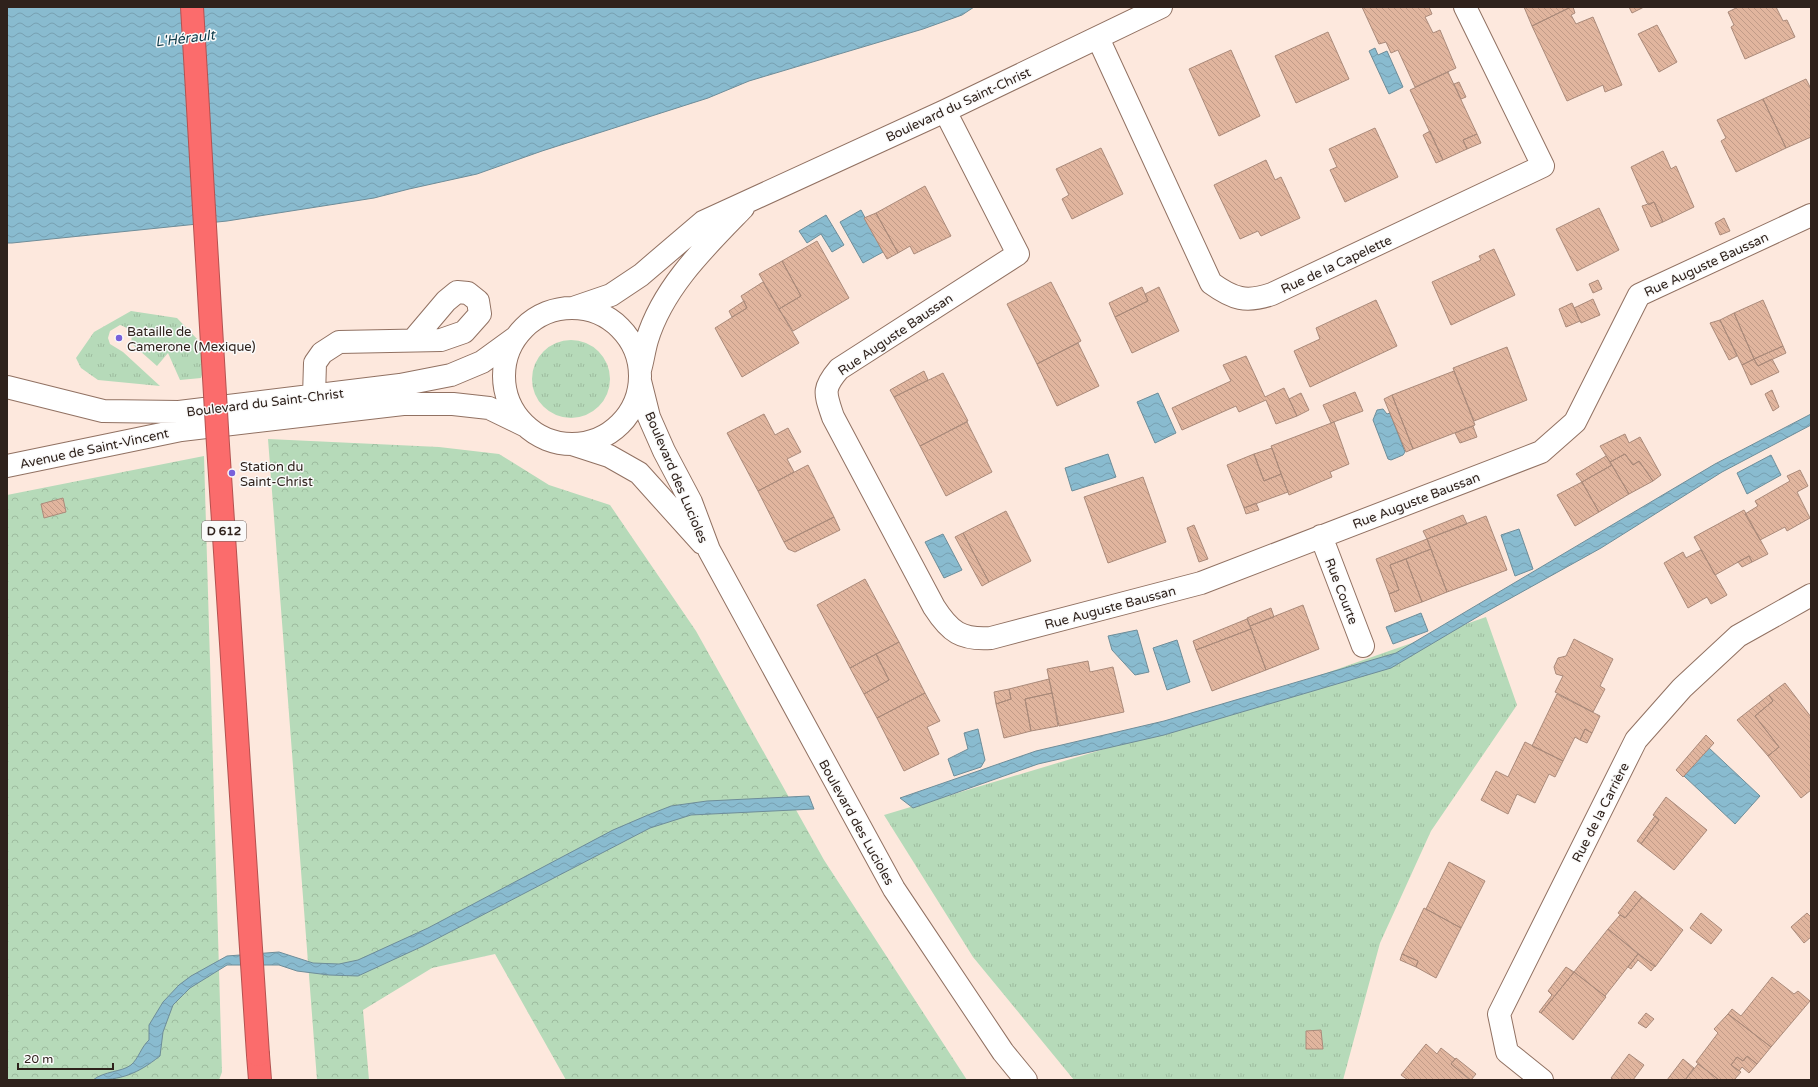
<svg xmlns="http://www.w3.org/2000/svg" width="1818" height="1087" viewBox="0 0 1818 1087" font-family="'Varela Round',sans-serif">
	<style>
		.grass { fill: url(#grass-tufts) }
		.forest { fill: url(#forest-crowns) }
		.water { fill: url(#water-waves); stroke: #6e8d99 }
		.building { fill: url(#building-back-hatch); stroke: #aa8a7a }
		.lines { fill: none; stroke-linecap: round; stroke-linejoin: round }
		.minor-casing { stroke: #917162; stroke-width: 24 }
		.highway-casing { stroke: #b45250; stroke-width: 24 }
		.minor { stroke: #fff; stroke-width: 22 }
		.highway { stroke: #fb6c6c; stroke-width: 22 }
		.highway-bridge-casing { stroke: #b45250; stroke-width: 24; stroke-linecap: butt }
		.highway-bridge { stroke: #fb6c6c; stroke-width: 22 }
		.poi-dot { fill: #7861db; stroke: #fafafa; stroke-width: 1.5 }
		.labels { text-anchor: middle; stroke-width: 3; stroke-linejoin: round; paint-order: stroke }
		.shield { fill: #fafafa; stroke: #6c635f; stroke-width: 1 }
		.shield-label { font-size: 12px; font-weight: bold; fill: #2f221c }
		.street-label { font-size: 13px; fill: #2f221c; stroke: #fafafa }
		.poi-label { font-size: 13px; fill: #2f221c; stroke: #fafafa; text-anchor: start }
		.water-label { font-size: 14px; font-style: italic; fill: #0e3b4a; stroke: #fafafa }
	</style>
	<defs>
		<pattern id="grass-tufts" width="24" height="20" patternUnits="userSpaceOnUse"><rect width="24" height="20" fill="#b6dab9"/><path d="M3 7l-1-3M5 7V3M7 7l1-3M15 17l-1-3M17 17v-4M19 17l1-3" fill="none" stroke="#9dbb9e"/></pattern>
		<pattern id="forest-crowns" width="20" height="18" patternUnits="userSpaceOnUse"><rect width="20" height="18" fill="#b6dab9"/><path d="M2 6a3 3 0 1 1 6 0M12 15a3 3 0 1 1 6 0" fill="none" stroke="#9dbb9e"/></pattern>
		<pattern id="water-waves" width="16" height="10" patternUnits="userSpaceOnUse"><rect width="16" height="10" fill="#89bbcf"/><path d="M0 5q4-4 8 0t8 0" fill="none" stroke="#77a0b1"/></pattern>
		<pattern id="building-back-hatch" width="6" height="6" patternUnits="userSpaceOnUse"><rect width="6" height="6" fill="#e1b59e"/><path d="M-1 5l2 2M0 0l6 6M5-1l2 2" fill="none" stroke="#c19b88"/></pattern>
	</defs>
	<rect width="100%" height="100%" fill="#fde8dd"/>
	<path class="grass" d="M131,311L177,318L200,342L206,362L201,378L180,380L168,353L157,366L131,343C133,334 130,328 120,325L110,331L108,338L110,344L123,352L160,386L98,380L81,368L76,358L94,332Z
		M532 379a39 39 0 1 1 78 0a39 39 0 1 1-78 0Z
		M1486,617L1517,705L1431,831L1380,943L1343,1080H1074L973,957L884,815L1141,738Z"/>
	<path class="forest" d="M268,439L439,447L499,454L549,485L610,505L696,631L824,860L967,1080H566L495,954L432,968L363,1010L369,1080H317Z
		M204,456L222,1072L219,1080H7V495Z"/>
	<path class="water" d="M7,7H974L962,15L923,29L749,81L708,98L542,151L477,174L409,189L374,198L227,221L12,243H7Z
		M1375,48L1378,55L1387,51L1403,87L1389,94L1369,51Z
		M861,210L883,252L863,263L840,222Z
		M826,215L844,245L832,252L821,234L807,243L799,231Z
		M1158,393L1176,433L1155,443L1137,402Z
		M1383,409L1387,414L1390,413L1405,452L1403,455L1391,460L1388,459L1373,420L1377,410Z
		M1811,414V425L1722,472L1601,548L1484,613L1391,668L1164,735L1038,764L913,808L900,798L1036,751L1164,721L1396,653L1715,464Z
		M1108,454L1116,477L1072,491L1065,468Z
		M1771,455L1781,475L1747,494L1737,473Z
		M1519,529L1533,569L1515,576L1501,535Z
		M943,534L962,570L944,578L925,542Z
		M1421,613L1428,631L1393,644L1386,627Z
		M1137,630L1149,672L1135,675L1112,650L1108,636Z
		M1177,640L1190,682L1167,690L1153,648Z
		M978,729L985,760L981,767L954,776L948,759L968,749L964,733Z
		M1709,748L1760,796L1735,824L1684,776Z
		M809,796L814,809L691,815L650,828L423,946L358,976L329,975L297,971L279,965H227L190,988L173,1005L163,1032L160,1056C137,1074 122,1080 93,1080C104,1071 122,1072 131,1065C139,1058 141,1047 149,1040V1025L163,1002L179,985L191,976L227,956L279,952L313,963L339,964L358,960L428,928L613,830L648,815L671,806L707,801Z"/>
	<path class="building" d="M1362,7H1429L1432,14L1425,17L1433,33L1440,30L1456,68L1415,87L1398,50L1391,53L1386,42L1379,44Z
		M1524,7H1571L1532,26Z
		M1571,7H1573L1575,13L1571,15L1576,24L1593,17L1622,85L1605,92L1603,85L1567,101L1532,26Z
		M1629,7H1644L1632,13Z
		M1738,7H1776L1783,21L1787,20L1795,37L1745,59L1731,27L1734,25L1728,12Z
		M1657,25L1677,62L1659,72L1638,34Z
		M1328,32L1349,79L1296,103L1275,56Z
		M1231,50L1260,116L1219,136L1189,69Z
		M1448,72L1477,134L1463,140L1467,149L1443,160L1410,90Z
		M1806,79L1811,89V137L1786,148L1763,99Z
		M1459,82L1466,97L1461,99L1454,84Z
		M1763,99L1786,148L1736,172L1721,141L1726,138L1717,120Z
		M1375,128L1398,177L1345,202L1330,170L1337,167L1329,149Z
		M1430,131L1443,160L1436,163L1423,135Z
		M1477,134L1481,143L1467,149L1463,140Z
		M1101,148L1123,194L1072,219L1062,199L1069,195L1056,169Z
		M1663,151L1671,169L1676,166L1694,207L1663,222L1654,202L1649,205L1647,203L1631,167Z
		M1266,160L1275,180L1281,177L1300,218L1261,236L1258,231L1240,239L1214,185Z
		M925,186L951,236L914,254L910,246L898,253L876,213Z
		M1654,202L1663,222L1651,227L1642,206Z
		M1599,208L1619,250L1577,271L1556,229Z
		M876,213L898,253L887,259L864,218Z
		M1724,218L1730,231L1720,235L1715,223Z
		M817,241L849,298L793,331L779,309L801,296L782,261Z
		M1494,249L1515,295L1451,325L1432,282L1481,260L1479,256Z
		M782,261L801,296L779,309L759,274Z
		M1598,280L1602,289L1593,293L1589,284Z
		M763,282L799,343L742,377L715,328L747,308L741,296Z
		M1051,282L1081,341L1037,364L1007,304Z
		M1142,287L1148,301L1115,317L1109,303Z
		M1159,287L1179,331L1132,353L1115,317L1148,301L1145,294Z
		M1593,299L1600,315L1581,323L1574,308Z
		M1376,300L1397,346L1310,387L1294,351L1320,339L1316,328Z
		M1763,300L1783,346L1754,359L1734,313Z
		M744,301L747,308L732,317L729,311Z
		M1572,303L1580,321L1566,327L1559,309Z
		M1734,313L1754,359L1742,365L1720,320Z
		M1720,320L1737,356L1729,360L1710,323Z
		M1078,343L1099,386L1057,406L1037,364Z
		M1783,346L1786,353L1758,366L1754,359Z
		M1507,347L1527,400L1474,421L1453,368Z
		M1246,356L1265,397L1284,388L1297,416L1276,424L1266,400L1239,412L1236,406L1182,430L1172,408L1231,381L1223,365Z
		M1754,359L1758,366L1772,359L1779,372L1751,385L1742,365Z
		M924,371L928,380L894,397L890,390Z
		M1454,371L1475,425L1413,449L1392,395Z
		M943,373L968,421L920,446L894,397Z
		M1772,390L1779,407L1773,411L1765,394Z
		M1355,392L1363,411L1331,423L1323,405Z
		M1301,393L1309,410L1297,416L1289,399Z
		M1392,395L1413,449L1406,452L1384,399Z
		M764,414L775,435L788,428L801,452L787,459L794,472L758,491L727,433Z
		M967,422L992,472L946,496L920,446Z
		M1334,422L1349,464L1330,472L1332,477L1289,495L1271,446Z
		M1473,426L1477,437L1460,443L1455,433Z
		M1625,434L1629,443L1640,437L1661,475L1653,481L1639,461L1633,465L1625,454L1610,462L1600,446Z
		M1272,448L1281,474L1264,481L1254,454Z
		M1254,454L1264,481L1281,474L1288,492L1244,508L1227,465Z
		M1625,454L1633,465L1639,461L1653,481L1629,494L1610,462Z
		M1606,456L1612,465L1582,482L1576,474Z
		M808,465L834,517L784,542L758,491Z
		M1612,465L1629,494L1599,512L1582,482Z
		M1800,470L1808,486L1797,492L1810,518L1787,531L1785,527L1760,540L1745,514L1758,506L1755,501L1790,481L1787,476Z
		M1143,477L1166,542L1108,563L1084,497Z
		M1582,482L1599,512L1575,526L1557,495Z
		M63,498L66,512L44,518L41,504Z
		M1256,503L1259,510L1246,514L1244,508Z
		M1744,510L1768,554L1752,562L1749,556L1715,575L1694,537Z
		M1006,511L1031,561L989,582L963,533Z
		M1463,515L1467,524L1427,539L1423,531Z
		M1486,516L1507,570L1447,592L1427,539Z
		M834,517L840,530L795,552L788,549L784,542Z
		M1194,525L1208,559L1199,562L1187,528Z
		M963,533L989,582L982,586L955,537Z
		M1427,539L1431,549L1390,565L1399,590L1389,594L1376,559Z
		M1431,549L1447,592L1422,602L1406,559Z
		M1701,550L1727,595L1711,604L1707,597L1688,608L1664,563L1683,552L1686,558Z
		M1749,556L1752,562L1742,567L1738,562Z
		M1406,559L1422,602L1395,612L1389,594L1399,590L1390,565Z
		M865,579L899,642L850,668L817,605Z
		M1303,605L1319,649L1266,670L1250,626Z
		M1271,608L1274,617L1250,626L1247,618Z
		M1247,619L1251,629L1196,650L1193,641Z
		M1251,629L1266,670L1212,691L1196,650Z
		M1574,639L1613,659L1600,686L1605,689L1593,712L1555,692L1563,676L1556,674L1554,667L1558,658L1566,656Z
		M899,642L925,693L877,718L864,694L889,680L876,654Z
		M876,654L889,680L864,694L850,668Z
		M1088,661L1090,672L1113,667L1124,712L1059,726L1047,669Z
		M1049,679L1052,693L1025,699L1031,731L1004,738L996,704L1011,699L1009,689Z
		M1785,683L1811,717V790L1801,798L1768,756L1779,747L1755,716L1773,701L1769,695Z
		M1009,689L1011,699L996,704L994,692Z
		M925,693L940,721L927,727L939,754L904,771L877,718Z
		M1052,693L1058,726L1031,731L1025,699Z
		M1557,694L1600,716L1592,733L1585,729L1580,740L1575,737L1563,761L1532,746Z
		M1769,695L1773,701L1755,716L1779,747L1768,756L1737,720Z
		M1585,729L1592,733L1587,743L1580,740Z
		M1706,735L1714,743L1683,777L1676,770Z
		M1525,742L1563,761L1555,777L1549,774L1535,803L1517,794L1508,814L1481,800L1496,771L1508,777Z
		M1666,797L1707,830L1674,870L1641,844L1659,820L1653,815Z
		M1655,816L1659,820L1641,844L1637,841Z
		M1449,862L1485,881L1461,928L1426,909Z
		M1635,891L1642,897L1625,918L1618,913Z
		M1642,897L1683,930L1655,967L1608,929L1620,915L1625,918Z
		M1424,908L1461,928L1436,978L1416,967L1418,961L1402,954Z
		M1701,913L1722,930L1711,944L1690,928Z
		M1807,913L1811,917V937L1804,943L1791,927Z
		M1608,929L1638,954L1605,996L1574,972Z
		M1402,954L1418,961L1416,967L1400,960Z
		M1638,954L1655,966L1651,971L1638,960L1631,969L1628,967Z
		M1566,967L1574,972L1541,1013L1539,1012L1552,995L1548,991Z
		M1574,972L1606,997L1573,1040L1541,1013Z
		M1772,977L1794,994L1798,991L1810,1001L1771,1047L1728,1014L1732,1009L1741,1016Z
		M1646,1013L1654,1019L1646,1028L1638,1023Z
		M1728,1014L1771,1047L1757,1064L1747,1056L1743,1061L1737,1057L1731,1065L1741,1072L1734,1080H1719L1696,1062L1718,1033L1714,1029Z
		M1321,1030L1323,1049H1306V1031Z
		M1426,1044L1437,1054L1441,1048L1455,1059L1451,1064L1470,1080H1408L1401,1075Z
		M1629,1054L1644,1065L1633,1080H1613L1611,1078Z
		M1747,1056L1757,1064L1749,1073L1742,1067L1739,1071L1731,1065L1737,1057L1743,1061Z
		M1456,1058L1476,1074L1471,1080L1451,1064Z
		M1683,1059L1694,1068L1693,1069L1685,1080H1667Z
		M1698,1064L1719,1080H1685Z"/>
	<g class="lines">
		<g class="minor-casing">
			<path id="minor" d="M1098,38L1211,283C1233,299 1246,303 1272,294L1543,166L1465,7
				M945,111L1018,254L839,369C822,389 825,393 833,417L934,607C950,632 961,640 991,638L1201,583L1541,452L1575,422L1639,295L1811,215
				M573,308L611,295L641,275L703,222L945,111L1161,7
				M504 376a68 68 0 1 1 136 0a68 68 0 1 1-136 0Z
				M640,370C643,360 644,350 647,340C663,287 706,246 743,208
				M640,381L649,417L664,451L691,502L709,550L894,889L1003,1052L1026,1080
				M7,387L103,411L179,412L400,385L451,375L482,362L515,338
				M314,396L315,363L322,353L339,342L441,340L464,332L480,314L478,301L468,293L457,292L446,301L413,340
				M572,444L609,456L639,473L702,543
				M7,466L181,430L403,404H453L489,408L526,426
				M1321,536L1363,646
				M1542,1080L1507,1052L1499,1014L1636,740L1682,688L1738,636L1811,595"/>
		</g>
		<g class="highway-casing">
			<path id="highway" d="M258,1055L260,1080"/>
		</g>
		<use href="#minor" class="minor"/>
		<use href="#highway" class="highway"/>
		<g class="highway-bridge-casing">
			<path id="highway-bridge" d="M192,7L218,445L258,1055"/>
		</g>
		<use href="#highway-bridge" class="highway-bridge"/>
	</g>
	<g class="poi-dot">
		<circle cx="119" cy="338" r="4"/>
		<circle cx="232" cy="473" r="4"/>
	</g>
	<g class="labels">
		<rect class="shield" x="202" y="521" width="44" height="20" rx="3"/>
		<g class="shield-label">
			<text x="224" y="535">D 612</text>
		</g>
		<g class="street-label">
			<text transform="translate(958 104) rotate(-25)" y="5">Boulevard du Saint-Christ</text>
			<text transform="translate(1336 264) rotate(-25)" y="5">Rue de la Capelette</text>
			<text transform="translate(1706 264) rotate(-25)" y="5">Rue Auguste Baussan</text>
			<text transform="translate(895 334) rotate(-34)" y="5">Rue Auguste Baussan</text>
			<text transform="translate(265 402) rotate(-7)" y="5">Boulevard du Saint-Christ</text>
			<text transform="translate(94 448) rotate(-12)" y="5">Avenue de Saint-Vincent</text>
			<text transform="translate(677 477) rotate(67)" y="5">Boulevard des Lucioles</text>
			<text transform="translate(1416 500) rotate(-21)" y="5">Rue Auguste Baussan</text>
			<text transform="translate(1342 591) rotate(69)" y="5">Rue Courte</text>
			<text transform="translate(1110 607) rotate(-15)" y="5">Rue Auguste Baussan</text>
			<text transform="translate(1600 812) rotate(-63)" y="5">Rue de la Carrière</text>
			<text transform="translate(857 822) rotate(61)" y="5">Boulevard des Lucioles</text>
		</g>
		<g class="poi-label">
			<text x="127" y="336">Bataille de<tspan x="127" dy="15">Camerone (Mexique)</tspan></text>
			<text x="240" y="471">Station du<tspan x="240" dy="15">Saint-Christ</tspan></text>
		</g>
		<g class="water-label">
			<text transform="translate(185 38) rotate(-7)" y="5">L'Hérault</text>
		</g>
	</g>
	<rect width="1818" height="1087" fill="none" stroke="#2f221c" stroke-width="16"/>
	<path d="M18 1063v6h95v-6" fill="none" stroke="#2f221c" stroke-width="2"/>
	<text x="24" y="1063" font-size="12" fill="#2f221c" stroke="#fafafa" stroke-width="3" paint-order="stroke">20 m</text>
</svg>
